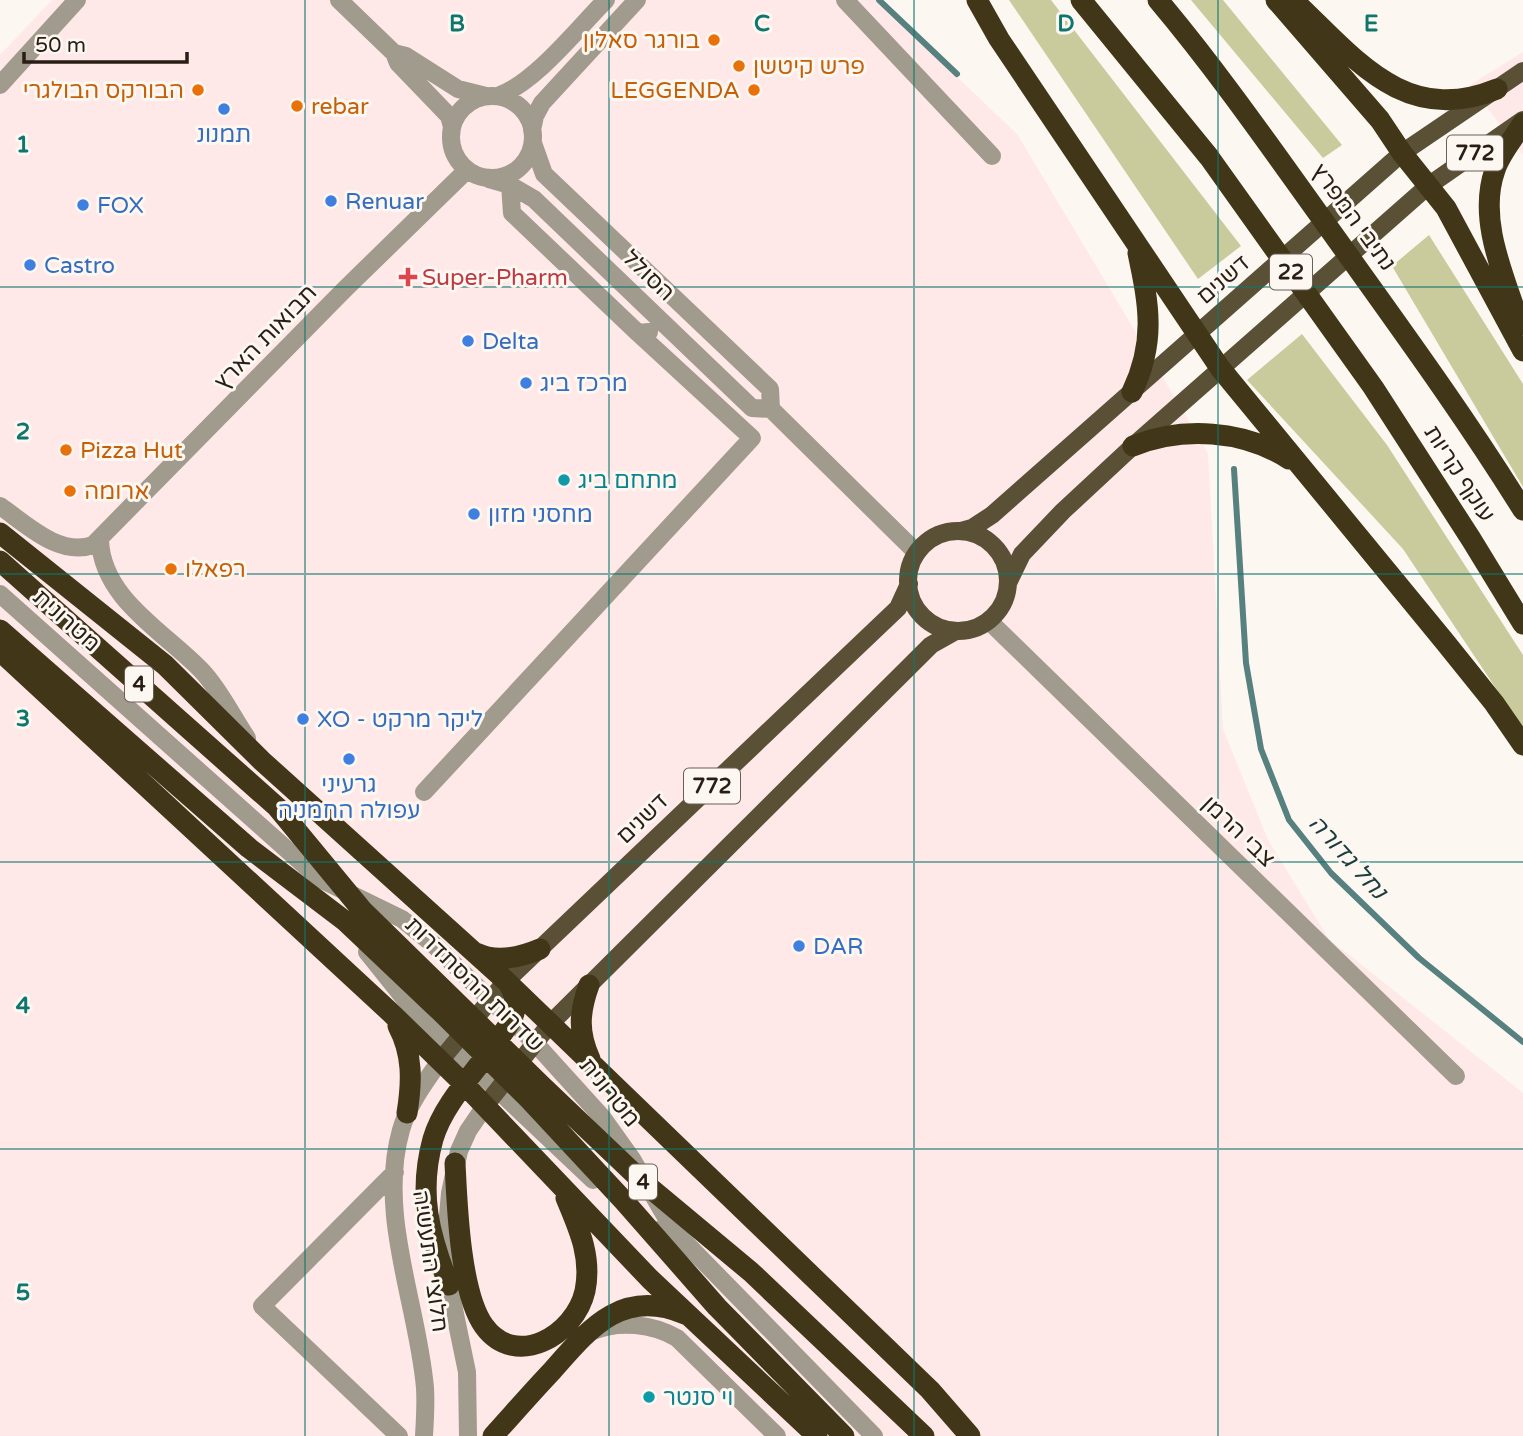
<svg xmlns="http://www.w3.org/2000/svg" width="1523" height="1436" viewBox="0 0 1523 1436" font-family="'Varela Round','Noto Sans Hebrew',sans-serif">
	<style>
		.industrial { fill: #fee8e8 }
		.green { fill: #c9cb9d }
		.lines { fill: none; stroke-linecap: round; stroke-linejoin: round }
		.stream { stroke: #56817f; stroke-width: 6 }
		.minor { stroke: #a09b8c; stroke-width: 18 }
		.major { stroke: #595036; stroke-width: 18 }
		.highway { stroke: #413617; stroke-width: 21 }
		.grid { fill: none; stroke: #0f766e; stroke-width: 2; stroke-opacity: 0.55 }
		.food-dot { fill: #e8710a; stroke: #fdf7f2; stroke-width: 2.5 }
		.shop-dot { fill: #3f7fe0; stroke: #fdf7f2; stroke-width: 2.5 }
		.health-dot { fill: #e0444e; stroke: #fdf7f2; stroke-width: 2.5 }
		.culture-dot { fill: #0f9aa8; stroke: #fdf7f2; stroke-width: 2.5 }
		.labels { text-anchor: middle; stroke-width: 6; stroke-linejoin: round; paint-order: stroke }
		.shield { fill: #fdf7f2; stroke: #695f57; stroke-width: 2 }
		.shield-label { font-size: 21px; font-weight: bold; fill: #291e14 }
		.food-label { font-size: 23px; fill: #c56008; stroke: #fdf7f2; text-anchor: start }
		.shop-label { font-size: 23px; fill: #366cbe; stroke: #fdf7f2; text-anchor: start }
		.street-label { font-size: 23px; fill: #291e14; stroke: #fdf7f2 }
		.health-label { font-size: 23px; fill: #be3a42; stroke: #fdf7f2; text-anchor: start }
		.culture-label { font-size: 23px; fill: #0d838f; stroke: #fdf7f2; text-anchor: start }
		.water-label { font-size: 24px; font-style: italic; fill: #1b3d3e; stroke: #fdf7f2 }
		.grid-label { font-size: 23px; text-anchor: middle; font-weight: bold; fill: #0f766e; stroke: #fdf7f2; stroke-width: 6; stroke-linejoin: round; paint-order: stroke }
	</style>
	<rect width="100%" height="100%" fill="#fdf7f2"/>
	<path class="industrial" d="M52,0H876L1017,134L1208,453L1223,729L1268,840L1329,939L1523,1093V1436H0V55Z
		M1523,52V155L1470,85Z"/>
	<path class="green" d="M1009,0H1051L1241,246L1198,279Z
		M1191,0H1223L1342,145L1323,158Z
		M1429,235L1523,384V487L1392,266Z
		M1302,334L1387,445L1523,655V729L1403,549L1247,380Z"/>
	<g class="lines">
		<path class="stream" d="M879,0L957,74
			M1234,469L1246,663L1261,749L1289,820L1331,873L1419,958L1523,1042"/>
		<path class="minor" d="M339,0L394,53L406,56L458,89L486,96
			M845,0L992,156
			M394,53L398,63L449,116L452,127
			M0,85L77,0
			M451 137a41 41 0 1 1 82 0a41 41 0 1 1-82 0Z
			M498,96C536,82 577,29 606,0
			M532,130L535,116L542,103L637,0
			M533,143L544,174L770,389L771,409
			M489,179L510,185L534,199L752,408L771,409L917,553
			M510,185L512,213L638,333L649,332
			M0,506C26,524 59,557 93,545L345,289L467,170
			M100,540C102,599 165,632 202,671C220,690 232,716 247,738
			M0,594L320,879L402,919L434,945L535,1043L602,1117L632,1159L674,1231
			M989,621L1456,1076
			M424,792L752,438L638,333
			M367,952L407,1002L443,1038L593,1180
			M395,1172L262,1306L399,1436
			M664,1226L674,1231L874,1436
			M593,1331C619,1320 653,1324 677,1338L777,1436
			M424,1436C425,1420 426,1404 425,1388C418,1305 377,1214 401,1130C408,1105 425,1082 440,1061
			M468,1436L467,1372L449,1285L447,1227L450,1193L459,1151L468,1131L485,1106"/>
		<path class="major" d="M961,531L972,528L992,515L1402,153L1523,71
			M908 581a50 50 0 1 1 100 0a50 50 0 1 1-100 0Z
			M1008,583L1022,554L1063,511L1133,446L1428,186L1523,120
			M440,1061L506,981L898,608L909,584
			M485,1106L550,1024L931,645L956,631"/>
		<path class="highway" d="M977,0L999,39L1220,368L1445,642L1494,703L1523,745
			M1081,0L1209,157L1373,387L1471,539L1523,624
			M1158,0C1221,75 1276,155 1333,234C1398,325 1464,415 1523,510
			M1276,0L1380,120L1402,153L1446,208L1523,351
			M1293,0C1354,57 1404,127 1497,89
			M1520,325C1505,278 1477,220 1495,170C1500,154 1514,138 1523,123
			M1132,392C1156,342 1149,305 1138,253
			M1133,446C1183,426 1243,430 1289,459
			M0,533L165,665L262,761L506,981L930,1390L970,1436
			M0,561L277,807L362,910L541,1085L643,1182L751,1272L924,1436
			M0,630L249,848L345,921L440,1011L530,1100L624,1201L717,1307L844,1436
			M0,651L390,1012L465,1085L650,1279L817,1436
			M476,953C496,963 521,957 540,949
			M589,985C579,1013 578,1032 590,1059
			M398,1026C413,1054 412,1082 407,1113
			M455,1163C457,1204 460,1293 484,1326C516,1370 575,1335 585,1291C592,1257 579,1229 566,1198
			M449,1285C429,1235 418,1193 433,1139C444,1102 476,1072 497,1041C503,1032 512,1023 514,1013C516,1003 514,991 508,983
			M493,1436C513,1414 532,1392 552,1371C589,1329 622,1287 685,1314"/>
	</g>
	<path class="grid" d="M305,0V1436M609,0V1436M914,0V1436M1218,0V1436M0,287H1523M0,574H1523M0,862H1523M0,1149H1523"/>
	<g class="food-dot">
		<circle cx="714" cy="40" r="7"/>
		<circle cx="739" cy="66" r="7"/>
		<circle cx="198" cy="90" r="7"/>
		<circle cx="754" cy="90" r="7"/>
		<circle cx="297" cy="106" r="7"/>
		<circle cx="66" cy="450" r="7"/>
		<circle cx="70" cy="491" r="7"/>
		<circle cx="171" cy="569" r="7"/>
	</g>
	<g class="shop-dot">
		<circle cx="224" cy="109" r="7"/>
		<circle cx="331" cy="201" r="7"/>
		<circle cx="83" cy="205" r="7"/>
		<circle cx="30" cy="265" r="7"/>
		<circle cx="468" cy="341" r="7"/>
		<circle cx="526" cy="383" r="7"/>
		<circle cx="474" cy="514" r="7"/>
		<circle cx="303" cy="719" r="7"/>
		<circle cx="349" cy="759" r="7"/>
		<circle cx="799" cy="946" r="7"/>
	</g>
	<path class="health-dot" d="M404.5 266.5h7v7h7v7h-7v7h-7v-7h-7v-7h7z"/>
	<g class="culture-dot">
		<circle cx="564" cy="480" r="7"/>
		<circle cx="649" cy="1397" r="7"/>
	</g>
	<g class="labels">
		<g class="shield">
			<rect x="1447" y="135.5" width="56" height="35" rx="5"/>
			<rect x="1270" y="254.5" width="42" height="35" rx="5"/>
			<rect x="125" y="666.5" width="28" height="35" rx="5"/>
			<rect x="684" y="768.5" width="56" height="35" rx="5"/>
			<rect x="629" y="1164.5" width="28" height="35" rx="5"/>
		</g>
		<g class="shield-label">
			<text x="1475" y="160">772</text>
			<text x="1291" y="279">22</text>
			<text x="139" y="691">4</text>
			<text x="712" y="793">772</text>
			<text x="643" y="1189">4</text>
		</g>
		<g class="food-label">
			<text x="700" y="48" text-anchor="end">בורגר סאלון</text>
			<text x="753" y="74">פרש קיטשן</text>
			<text x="184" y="98" text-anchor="end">הבורקס הבולגרי</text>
			<text x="740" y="98" text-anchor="end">LEGGENDA</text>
			<text x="311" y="114">rebar</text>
			<text x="80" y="458">Pizza Hut</text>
			<text x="84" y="499">ארומה</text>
			<text x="185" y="577">רפאלו</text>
		</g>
		<g class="shop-label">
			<text x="224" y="142" text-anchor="middle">תמנונ</text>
			<text x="345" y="209">Renuar</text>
			<text x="97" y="213">FOX</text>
			<text x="44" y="273">Castro</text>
			<text x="482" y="349">Delta</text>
			<text x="540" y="391">מרכז ביג</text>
			<text x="488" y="522">מחסני מזון</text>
			<text x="317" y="727">XO - ליקר מרקט</text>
			<text x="349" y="792" text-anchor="middle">גרעיני<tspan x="349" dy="26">עפולה החמניה</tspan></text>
			<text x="813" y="954">DAR</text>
		</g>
		<g class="street-label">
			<text transform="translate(1354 217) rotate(54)" y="8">נתיבי המפרץ</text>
			<text transform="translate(649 275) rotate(44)" y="8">הסולל</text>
			<text transform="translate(1223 279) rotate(-41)" y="8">דשנים</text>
			<text transform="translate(265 337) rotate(-46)" y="8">תבואות הארץ</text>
			<text transform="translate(1460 473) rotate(57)" y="8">עוקף קריות</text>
			<text transform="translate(67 620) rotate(42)" y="8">מטרונית</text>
			<text transform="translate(642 818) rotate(-44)" y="8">דשנים</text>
			<text transform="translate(1239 831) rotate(44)" y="8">צבי הרמן</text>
			<text transform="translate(475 984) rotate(44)" y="8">שדרות ההסתדרות</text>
			<text transform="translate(610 1092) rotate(51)" y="8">מטרונית</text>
			<text transform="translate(431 1261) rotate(82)" y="8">חלוצי התעשיה</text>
		</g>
		<g class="health-label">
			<text x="422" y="285">Super-Pharm</text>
		</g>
		<g class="culture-label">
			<text x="578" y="488">מתחם ביג</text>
			<text x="663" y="1405">וי סנטר</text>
		</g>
		<g class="water-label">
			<text transform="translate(1348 857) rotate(48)" y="8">נחל גדורה</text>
		</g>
	</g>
	<g class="grid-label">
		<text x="457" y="31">B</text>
		<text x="762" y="31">C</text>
		<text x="1066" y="31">D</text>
		<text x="1371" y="31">E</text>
		<text x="23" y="152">1</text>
		<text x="23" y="439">2</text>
		<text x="23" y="726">3</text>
		<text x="23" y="1013">4</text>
		<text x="23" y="1300">5</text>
	</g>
	<path d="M24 52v10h163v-10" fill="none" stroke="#291e14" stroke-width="3.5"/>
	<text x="35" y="52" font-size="21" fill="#291e14" stroke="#fdf7f2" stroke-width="5" paint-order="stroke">50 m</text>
</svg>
